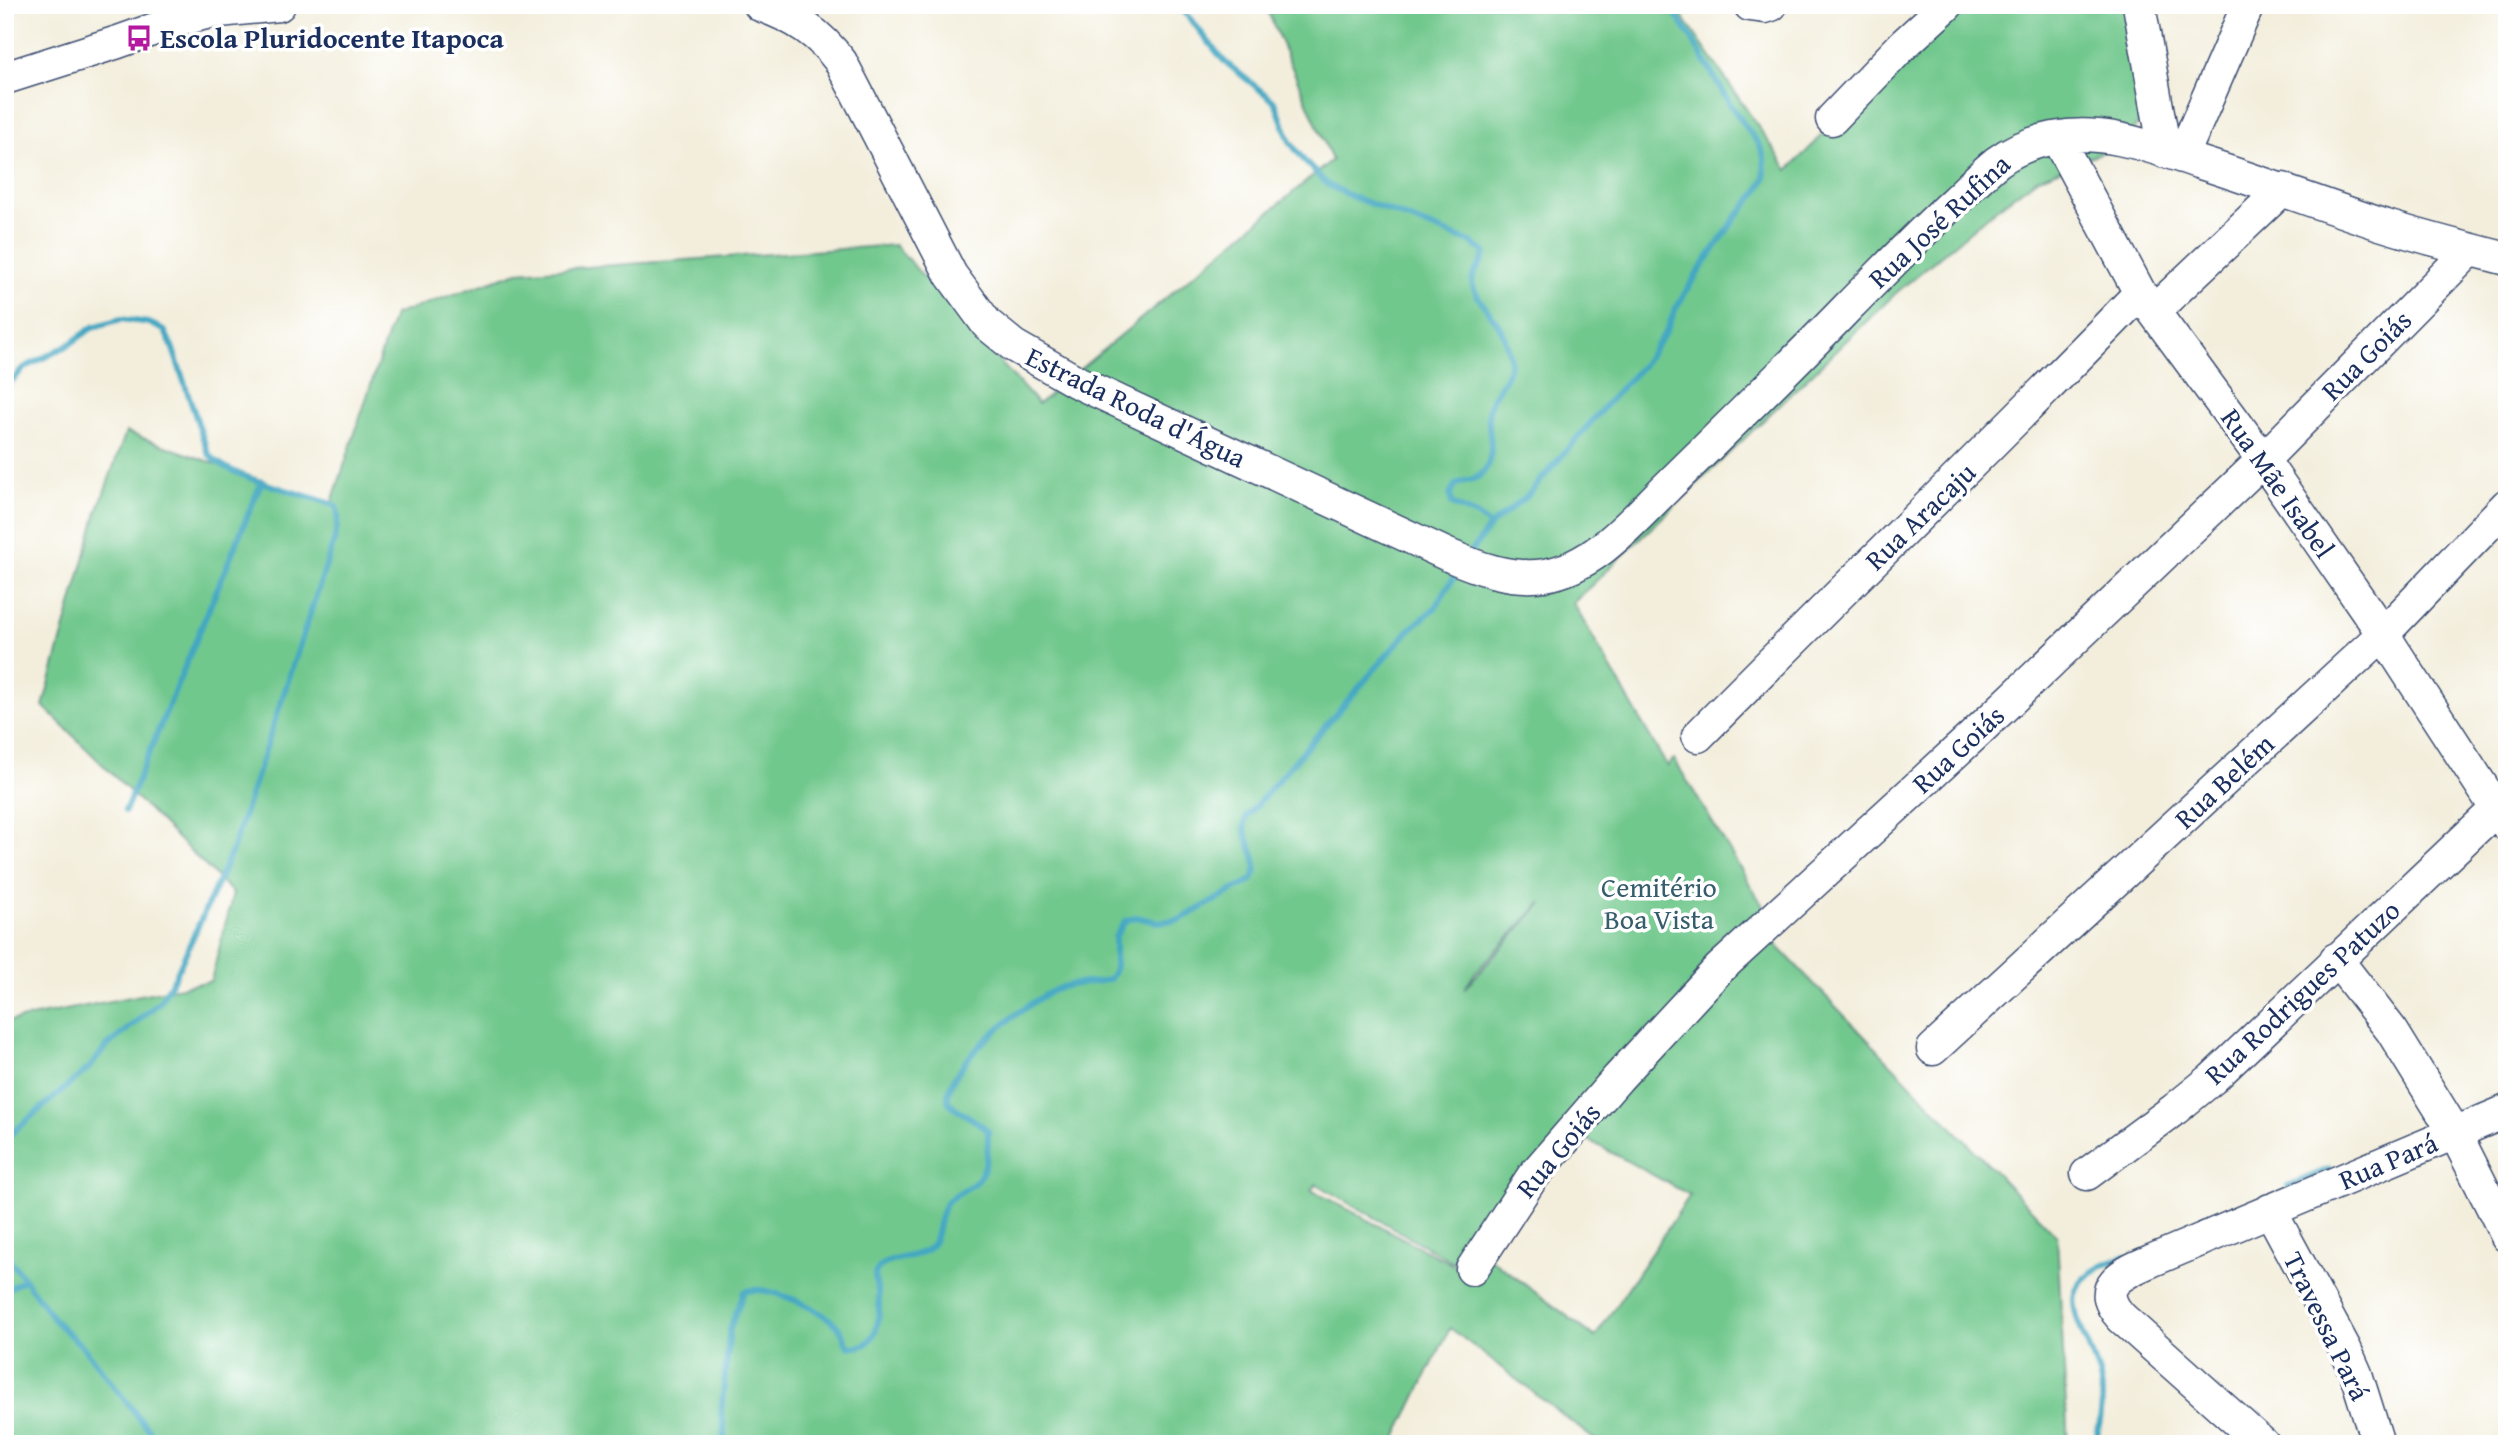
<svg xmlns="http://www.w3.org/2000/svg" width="2512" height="1449" viewBox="0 0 2512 1449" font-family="'Gentium Book Plus',serif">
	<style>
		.green { fill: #71c88d; stroke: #467c76; stroke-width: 2; fill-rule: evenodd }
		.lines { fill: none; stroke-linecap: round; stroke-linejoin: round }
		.stream { stroke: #42a7c2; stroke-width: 6 }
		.minor-casing { stroke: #3b4c71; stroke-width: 35 }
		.minor { stroke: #fff; stroke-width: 32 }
		.labels { text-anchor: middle; stroke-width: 7; stroke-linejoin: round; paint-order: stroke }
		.poi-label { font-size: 28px; font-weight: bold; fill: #1b2f5e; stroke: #fff; text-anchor: start }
		.street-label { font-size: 28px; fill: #1b2f5e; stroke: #fff }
		.park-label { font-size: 28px; fill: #355d6c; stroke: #fff }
	</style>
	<rect width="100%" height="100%" fill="#fff"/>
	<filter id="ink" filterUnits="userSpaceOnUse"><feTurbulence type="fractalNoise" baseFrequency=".0143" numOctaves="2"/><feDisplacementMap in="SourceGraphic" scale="14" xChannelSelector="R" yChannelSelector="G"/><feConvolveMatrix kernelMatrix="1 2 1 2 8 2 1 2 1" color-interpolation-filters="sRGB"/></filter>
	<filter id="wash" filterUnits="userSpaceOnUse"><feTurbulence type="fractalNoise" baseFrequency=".00686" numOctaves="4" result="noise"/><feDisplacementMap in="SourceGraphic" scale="28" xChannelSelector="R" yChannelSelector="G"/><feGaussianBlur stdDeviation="1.57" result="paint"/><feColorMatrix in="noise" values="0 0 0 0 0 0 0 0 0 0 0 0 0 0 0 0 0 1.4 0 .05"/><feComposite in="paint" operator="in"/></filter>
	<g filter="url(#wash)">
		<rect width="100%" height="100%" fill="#f3eedc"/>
		<path class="green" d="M1265,5H1675L1788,170L1952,5H2140L2143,116L2125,143L2038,178L1995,210L1896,293L1573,603L1667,766L1674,759L1768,914L1516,1187L1453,1262L1316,1184L1311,1190L1461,1269L1479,1250L1595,1337L1690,1195L1579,1135L1761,929L2057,1236L2068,1444H1600L1450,1328L1393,1444H5V1022L211,981L233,893L43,706L97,512L126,432L331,505L394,315L518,272L895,245L1038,404L1332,160ZM1541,903L1542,904L1464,989L1475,973Z"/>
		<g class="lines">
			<path class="stream" d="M1179,5L1224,61L1275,102L1290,142L1306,163L1328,185L1353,197L1470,242L1485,252C1484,265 1469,272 1473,286C1477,302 1498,318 1504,336C1506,344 1511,354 1510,362C1510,379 1494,389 1490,405C1484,428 1498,444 1486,468C1479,482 1466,478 1455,485L1450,494L1452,504L1478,516L1490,526
				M5,388L24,368L70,344L93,327L121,319L149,323L164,330L172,346L208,453C228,479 301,492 334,505C342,513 336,528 335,538L232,851L175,977L159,1003L106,1047L90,1067L5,1139
				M1469,555L1490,526L1528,495L1617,392L1643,365L1667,330L1676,308L1693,280L1737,216L1756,194L1765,178L1764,157L1760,146L1731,106L1691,37L1669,5
				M125,811L262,481
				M2473,1108L2507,1094
				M2288,1186L2329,1169
				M5,1253L56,1322L83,1347L160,1444
				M5,1291L25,1279
				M724,1444V1425L721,1414L730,1328L744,1292C766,1283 822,1309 838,1327C843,1332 844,1340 848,1346C879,1353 881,1314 878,1292C877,1286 873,1278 876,1272C885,1255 916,1260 929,1248C941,1236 937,1217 946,1203C952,1195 963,1191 972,1185C988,1174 988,1149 988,1131C976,1118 960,1115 948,1101C944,1065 1030,998 1062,987C1078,982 1094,984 1110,979L1115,969V937L1125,921L1136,917L1157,922L1179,920L1252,880C1266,858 1237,837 1247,816L1409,630L1435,608L1458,570
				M2095,1444C2101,1421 2106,1390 2097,1368C2077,1312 2047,1284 2124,1257"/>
		</g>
	</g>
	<g filter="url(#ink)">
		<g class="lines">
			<g class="minor-casing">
				<path id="minor" d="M760,5C796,18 818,32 841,62L951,275L987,324L1014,346L1077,382L1448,555C1478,568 1511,580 1545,575C1595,567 1632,521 1666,488C1727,428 1789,368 1848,307C1884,271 1918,235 1955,201C1969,188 1982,174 1997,162C2014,149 2034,142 2054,138C2105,128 2154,148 2201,163C2261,182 2320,204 2380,224C2421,237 2464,248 2507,259
					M1750,5L1765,7L1771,5
					M2139,5L2165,152
					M5,78L118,42L186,18L210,12L279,5
					M1832,119L1903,45L1947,5
					M2057,138L2140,293L2263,460L2383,634L2507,825
					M2182,157L2248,5
					M2154,311L2283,189
					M1698,736C1844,588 1995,443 2140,293
					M2336,959L2392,1031L2455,1133L2507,1236
					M1933,1049L2383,634L2507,505
					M2087,1174L2175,1109L2212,1079L2507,799
					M2270,1210L2345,1349L2356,1374L2378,1444
					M1472,1269L1533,1176L1618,1078L1719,969L1973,736L2263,460L2470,250
					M2263,1444L2122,1318C2091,1285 2125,1272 2153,1260L2507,1111"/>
			</g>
			<use href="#minor" class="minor"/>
		</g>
	</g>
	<defs>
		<g id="bus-bare" transform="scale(2.1)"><path d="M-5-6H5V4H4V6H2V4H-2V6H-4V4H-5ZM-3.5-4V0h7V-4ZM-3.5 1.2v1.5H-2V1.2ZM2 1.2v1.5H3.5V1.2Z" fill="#b5179e" stroke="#fff" stroke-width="2.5" paint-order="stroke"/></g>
	</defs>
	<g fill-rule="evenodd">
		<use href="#bus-bare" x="139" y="38"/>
	</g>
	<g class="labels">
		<g class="poi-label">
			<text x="160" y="48">Escola Pluridocente Itapoca</text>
		</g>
		<g class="street-label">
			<text transform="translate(1939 221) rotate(-43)" y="10">Rua José Rufina</text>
			<text transform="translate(2366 355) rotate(-45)" y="10">Rua Goiás</text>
			<text transform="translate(1136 407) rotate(26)" y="10">Estrada Roda d'Água</text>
			<text transform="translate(2278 483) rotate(55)" y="10">Rua Mãe Isabel</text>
			<text transform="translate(1920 516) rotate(-44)" y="10">Rua Aracaju</text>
			<text transform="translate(1958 749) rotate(-43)" y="10">Rua Goiás</text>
			<text transform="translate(2224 781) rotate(-43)" y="10">Rua Belém</text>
			<text transform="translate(2302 992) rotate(-43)" y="10">Rua Rodrigues Patuzo</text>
			<text transform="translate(1558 1150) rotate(-50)" y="10">Rua Goiás</text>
			<text transform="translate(2388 1161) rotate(-23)" y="10">Rua Pará</text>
			<text transform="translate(2327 1326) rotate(64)" y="10">Travessa Pará</text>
		</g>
		<g class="park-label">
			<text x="1659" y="897">Cemitério<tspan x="1659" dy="32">Boa Vista</tspan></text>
		</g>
	</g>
	<rect width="2512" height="1449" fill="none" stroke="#fff" stroke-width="28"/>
</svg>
